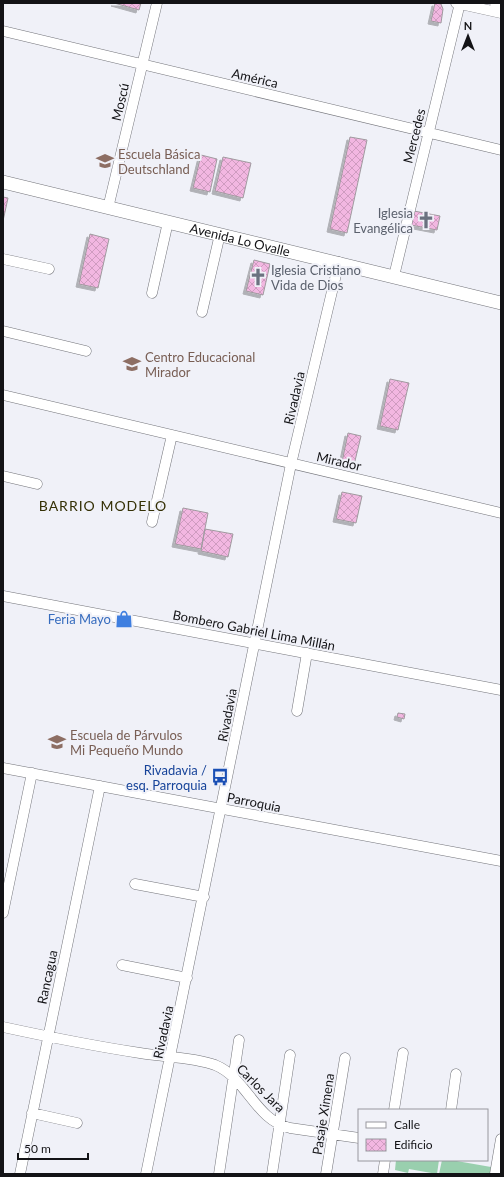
<svg xmlns="http://www.w3.org/2000/svg" width="504" height="1177" viewBox="0 0 504 1177" font-family="Lato,sans-serif">
	<style>
		.park { fill: #99cfae }
		.building { fill: url(#building-cross-hatch); stroke: #a09a9f; filter: url(#shadow) }
		.lines { fill: none; stroke-linecap: round; stroke-linejoin: round }
		.minor-casing { stroke: #74757b; stroke-width: 11 }
		.major-casing { stroke: #74757b; stroke-width: 14 }
		.minor { stroke: #fff; stroke-width: 10 }
		.major { stroke: #fff; stroke-width: 13 }
		.labels { text-anchor: middle; stroke-width: 4; stroke-linejoin: round; paint-order: stroke }
		.street-label { font-size: 13px; fill: #131316; stroke: #f0f1f8 }
		.education-label { font-size: 13px; fill: #785e54; stroke: #f0f1f8; text-anchor: start }
		.worship-label { font-size: 13px; fill: #5b616d; stroke: #f0f1f8; text-anchor: end }
		.shop-label { font-size: 13px; fill: #366cbe; stroke: #f0f1f8; text-anchor: end }
		.transit-label { font-size: 13px; fill: #164399; stroke: #f0f1f8; text-anchor: end }
		.neighbourhood-label { font-size: 14px; letter-spacing: 1px; fill: #343005; stroke: #f0f1f8 }
	</style>
	<defs>
		<pattern id="building-cross-hatch" width="8" height="8" patternUnits="userSpaceOnUse"><rect width="8" height="8" fill="#f2b7e1"/><path d="M0 0l8 8M0 8l8-8" fill="none" stroke="#cf9cc0"/></pattern>
		<filter id="shadow"><feDropShadow dx="-3" dy="3" stdDeviation="0" flood-color="#0004"/></filter>
	</defs>
	<rect width="100%" height="100%" fill="#f0f1f8"/>
	<path class="park" d="M396,1160H439L437,1174L409,1169L408,1173L395,1170Z
		M442,1160H451L491,1167L490,1174H439Z"/>
	<path class="building" d="M114,3H141L139,10Z
		M435,3L441,4L443,9L441,23L431,21Z
		M350,137L367,140L347,233L330,229Z
		M201,155L217,159L210,192L193,188Z
		M223,157L251,163L243,198L215,191Z
		M3,197L8,198L3,221Z
		M414,211L440,216L437,230L411,225Z
		M90,234L109,239L98,288L79,284Z
		M254,260L270,264L263,295L246,291Z
		M390,379L409,383L398,430L380,426Z
		M348,433L361,436L354,465L342,462Z
		M342,492L362,496L356,523L336,519Z
		M183,508L208,513L201,549L175,544Z
		M205,529L233,534L228,557L201,551Z
		M398,713L405,714L404,719L397,717Z"/>
	<g class="lines">
		<g class="minor-casing">
			<path id="minor" d="M456,3L501,13
				M495,3L501,4
				M3,31L501,150
				M108,208L157,3
				M3,259L49,269
				M394,276L460,3
				M152,293L168,222
				M202,312L220,234
				M3,331L86,351
				M3,395L501,513
				M3,476L37,484
				M152,522L172,435
				M3,596L501,690
				M297,711L307,653
				M3,768L501,861
				M135,884L204,897
				M3,913L32,773
				M122,965L187,978
				M3,1027C49,1037 94,1046 140,1053C163,1057 193,1057 215,1065C247,1078 255,1120 290,1128L359,1138
				M394,1110L403,1053
				M451,1110L456,1074
				M32,1113L77,1123
				M20,1174L100,786
				M146,1174L291,464L339,262
				M219,1174L239,1040
				M272,1174L290,1055
				M326,1174L345,1058
				M383,1174L385,1160
				M495,1174L501,1139"/>
		</g>
		<g class="major-casing">
			<g id="major">
				<path id="s1" d="M3,182L501,303"/>
			</g>
		</g>
		<use href="#minor" class="minor"/>
		<use href="#major" class="major"/>
	</g>
	<defs>
		<g id="school-bare" transform="scale(1.38)"><path d="M0-5L7-2L0 1L-7-2ZM-4 1L0 2.5L4 1V4Q0 6-4 4Z" fill="#8d6e63" stroke="#f0f1f8" stroke-width="2.5" paint-order="stroke"/></g>
		<g id="church-bare" transform="scale(1.38)"><path d="M-1.2-6h2.4v3.5h3.3v2.4h-3.3V6h-2.4V-.1h-3.3v-2.4h3.3Z" fill="#6b7280" stroke="#f0f1f8" stroke-width="2.5" paint-order="stroke"/></g>
		<g id="shop-bare" transform="scale(1.38)"><path d="M-5-2.5h2.3a2.7 3.5 0 0 1 5.4 0H5L5.5 6h-11ZM-1.5-2.5h3a1.5 2.3 0 0 0-3 0Z" fill="#3f7fe0" stroke="#f0f1f8" stroke-width="2.5" paint-order="stroke"/></g>
		<g id="bus-bare" transform="scale(1.38)"><path d="M-5-6H5V4H4V6H2V4H-2V6H-4V4H-5ZM-3.5-4V0h7V-4ZM-3.5 1.2v1.5H-2V1.2ZM2 1.2v1.5H3.5V1.2Z" fill="#1a4fb4" stroke="#f0f1f8" stroke-width="2.5" paint-order="stroke"/></g>
	</defs>
	<g fill-rule="evenodd">
		<use href="#school-bare" x="105" y="161"/>
		<use href="#church-bare" x="426" y="220"/>
		<use href="#church-bare" x="258" y="277"/>
		<use href="#school-bare" x="132" y="364"/>
		<use href="#shop-bare" x="124" y="619"/>
		<use href="#school-bare" x="57" y="742"/>
		<use href="#bus-bare" x="220" y="777"/>
	</g>
	<g class="labels">
		<g class="street-label">
			<text transform="translate(255 78) rotate(13)" y="5">América</text>
			<text transform="translate(120 102) rotate(-77)" y="5">Moscú</text>
			<text transform="translate(414 136) rotate(-76)" y="5">Mercedes</text>
			<text dy="5" stroke="none"><textPath href="#s1" startOffset="244">Avenida Lo Ovalle</textPath></text>
			<text transform="translate(294 398) rotate(-77)" y="5">Rivadavia</text>
			<text transform="translate(339 461) rotate(13)" y="5">Mirador</text>
			<text transform="translate(254 630) rotate(11)" y="5">Bombero Gabriel Lima Millán</text>
			<text transform="translate(227 715) rotate(-79)" y="5">Rivadavia</text>
			<text transform="translate(254 802) rotate(11)" y="5">Parroquia</text>
			<text transform="translate(47 977) rotate(-78)" y="5">Rancagua</text>
			<text transform="translate(163 1032) rotate(-78)" y="5">Rivadavia</text>
			<text transform="translate(261 1088) rotate(45)" y="5">Carlos Jara</text>
			<text transform="translate(323 1114) rotate(-81)" y="5">Pasaje Ximena</text>
		</g>
		<g class="education-label">
			<text x="118" y="159">Escuela Básica<tspan x="118" dy="15">Deutschland</tspan></text>
			<text x="145" y="362">Centro Educacional<tspan x="145" dy="15">Mirador</tspan></text>
			<text x="70" y="740">Escuela de Párvulos<tspan x="70" dy="15">Mi Pequeño Mundo</tspan></text>
		</g>
		<g class="worship-label">
			<text x="413" y="218">Iglesia<tspan x="413" dy="15">Evangélica</tspan></text>
			<text x="271" y="275" text-anchor="start">Iglesia Cristiano<tspan x="271" dy="15">Vida de Dios</tspan></text>
		</g>
		<g class="shop-label">
			<text x="111" y="624">Feria Mayo</text>
		</g>
		<g class="transit-label">
			<text x="207" y="775">Rivadavia /<tspan x="207" dy="15">esq. Parroquia</tspan></text>
		</g>
		<g class="neighbourhood-label">
			<text x="103" y="511">BARRIO MODELO</text>
		</g>
	</g>
	<rect width="504" height="1177" fill="none" stroke="#131316" stroke-width="8"/>
	<rect x="358" y="1109" width="130" height="52" fill="#f0f1f8" stroke="#98989e"/>
	<rect x="366" y="1122" width="20" height="6" fill="#ffffff" stroke="#98989e"/>
	<text x="394" y="1129" font-size="12" fill="#131316">Calle</text>
	<rect x="366" y="1139" width="20" height="12" fill="url(#building-cross-hatch)" stroke="#98989e"/>
	<text x="394" y="1149" font-size="12" fill="#131316">Edificio</text>
	<g transform="translate(468 36)" stroke="#f0f1f8" stroke-width="3" paint-order="stroke">
	<path d="M0-3L7 15L0 10L-7 15Z" fill="#131316"/>
	<text y="-6" font-size="11" font-weight="bold" text-anchor="middle" fill="#131316">N</text>
	</g>
	<path d="M18 1153v6h70v-6" fill="none" stroke="#131316" stroke-width="2"/>
	<text x="24" y="1153" font-size="12" fill="#131316" stroke="#f0f1f8" stroke-width="3" paint-order="stroke">50 m</text>
</svg>
